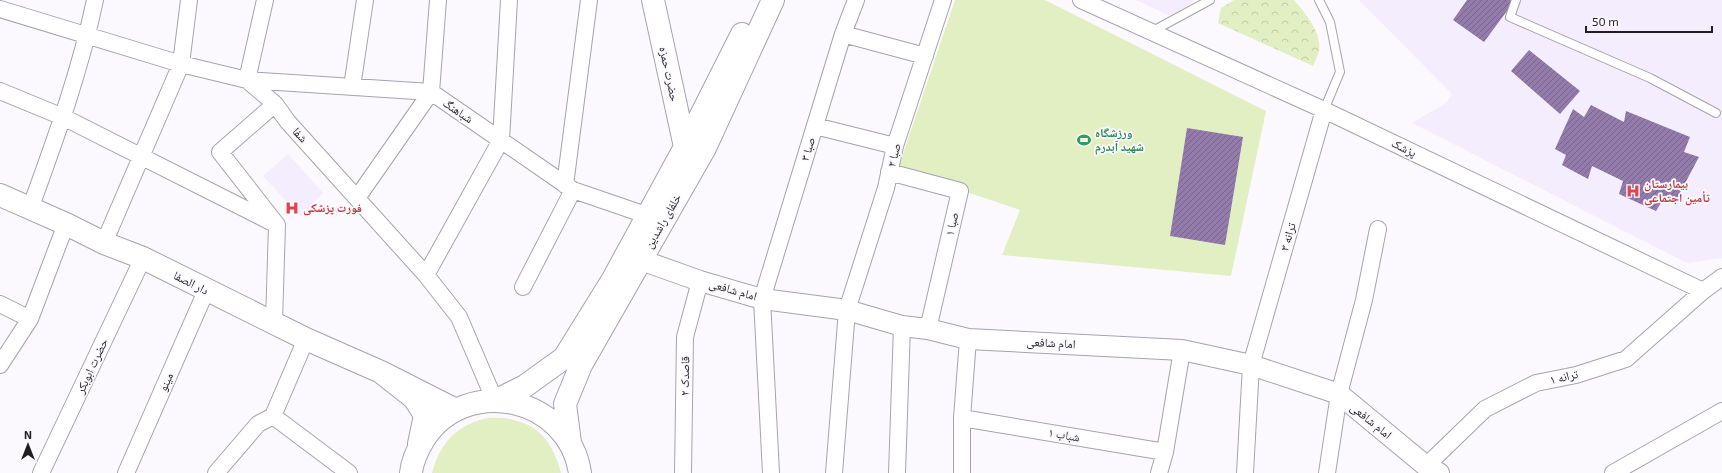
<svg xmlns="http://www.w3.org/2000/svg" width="1722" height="473" viewBox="0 0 1722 473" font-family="'Exo 2','Noto Naskh Arabic',sans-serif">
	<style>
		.medical { fill: #f3edfe }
		.grass { fill: #e1efc2 }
		.park { fill: url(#park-crowns) }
		.building { fill: url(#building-hatch) }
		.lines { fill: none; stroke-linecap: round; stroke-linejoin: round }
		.service-casing { stroke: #a7a2ad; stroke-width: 10 }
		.minor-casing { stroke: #a7a2ad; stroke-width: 18 }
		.tertiary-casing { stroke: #a7a2ad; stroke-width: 22 }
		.secondary-casing { stroke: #a7a2ad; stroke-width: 24 }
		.service { stroke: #fff; stroke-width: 8 }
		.minor { stroke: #fff; stroke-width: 16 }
		.tertiary { stroke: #fff; stroke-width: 20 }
		.secondary { stroke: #fff; stroke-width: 22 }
		.labels { text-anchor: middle; stroke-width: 3.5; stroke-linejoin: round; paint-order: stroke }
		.street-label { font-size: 12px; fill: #201e22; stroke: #fbf9fe }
		.leisure-label { font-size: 12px; font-weight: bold; fill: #27864d; stroke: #fbf9fe; text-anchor: start }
		.health-label { font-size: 12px; font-weight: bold; fill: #be3a42; stroke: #fbf9fe; text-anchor: start }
	</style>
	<defs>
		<pattern id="park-crowns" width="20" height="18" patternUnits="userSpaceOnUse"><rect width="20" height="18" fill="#e1efc2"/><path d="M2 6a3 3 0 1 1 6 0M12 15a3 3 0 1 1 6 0" fill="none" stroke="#c1cca6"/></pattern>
		<pattern id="building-hatch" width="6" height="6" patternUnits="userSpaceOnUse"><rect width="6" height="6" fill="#937cac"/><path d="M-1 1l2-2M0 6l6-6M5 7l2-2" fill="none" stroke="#78658c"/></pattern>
	</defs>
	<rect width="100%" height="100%" fill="#fbf9fe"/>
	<path class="medical" d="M1136,0H1195L1172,17Z
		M1359,0H1722V258L1687,263L1412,123L1446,103L1452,94Z
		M288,154L323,193L301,217L263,176Z"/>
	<path class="grass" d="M955,0H1045L1266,111L1231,276L1002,255L1020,210L898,169Z
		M505,418C512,420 519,421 526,424C546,433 556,453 561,473H432C439,446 454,427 483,419C490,417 498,418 505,418Z"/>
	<path class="park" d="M1234,0H1294C1305,13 1322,32 1319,51C1318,56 1315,61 1313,66L1218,23L1221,8Z"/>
	<path class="building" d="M1467,0H1515L1484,42L1453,20Z
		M1529,50L1580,91L1560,114L1511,71Z
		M1591,105L1624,122L1626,111L1690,137L1684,152L1699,157L1674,204L1662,201L1656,211L1619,194L1623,181L1592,166L1588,179L1562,165L1566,155L1555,149L1573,109L1584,117Z
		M1187,128L1243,137L1225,245L1170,236Z"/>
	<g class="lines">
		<g class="service-casing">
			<path id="service" d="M1319,0L1330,22L1340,72L1324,110
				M1516,0L1510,17L1650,78L1716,113
				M1151,32L1210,0"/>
		</g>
		<g class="minor-casing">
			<path id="minor" d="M265,0L247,80L431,92L573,190L646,215
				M1081,0L1324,110L1703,291L1722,277
				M0,9L181,64L247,80L275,104L288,122L426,275L459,317L495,401
				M843,34L925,56
				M352,87L365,0
				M0,91L63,117L277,225
				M815,126L895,146
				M889,172L960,191L928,329
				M565,185L589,0
				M357,198L431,92L438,0
				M30,209C55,140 80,72 95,0
				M104,243L181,64L189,0
				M426,275L501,140L509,0
				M523,287L573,190
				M0,304L30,319
				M274,322L277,225L220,152L275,104
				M0,365L30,319L66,224
				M273,416L349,473
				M962,418L1165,452
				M1426,466L1485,409L1536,383L1576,375L1626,359L1703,291
				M41,473L143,258
				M126,473L206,291
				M216,473L258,424L273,416L306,339
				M683,473L685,337L700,281
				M771,473L762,299L843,34L856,0
				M834,473L847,310L886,188L895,146L943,0
				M897,473L902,326
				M962,473V418L968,339
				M1159,473L1165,452L1182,350
				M1245,473L1251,365L1324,110
				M1327,473L1339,394L1364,300L1378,229
				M1613,473L1722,411"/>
		</g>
		<g class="tertiary-casing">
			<path id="tertiary" d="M641,260L700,281L762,299L847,310L902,326L928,329L968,339L1182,350L1251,365L1339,394L1426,466L1439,473"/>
		</g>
		<g class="secondary-casing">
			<path id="secondary" d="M653,0L685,147
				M0,195L66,224L104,243L143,258L306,339L381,372
				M495,401L525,386L564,358L613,279L685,147L742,34
				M570,443L565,404L581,365L705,148L773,0
				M419,444L425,415L414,398L381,372L456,410
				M411,473C412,461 418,449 424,439C466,374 569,397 580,473"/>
		</g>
		<use href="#service" class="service"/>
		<use href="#minor" class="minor"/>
		<use href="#tertiary" class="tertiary"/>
		<use href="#secondary" class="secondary"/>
	</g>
	<defs>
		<g id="stadium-bare" transform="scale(1.08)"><path d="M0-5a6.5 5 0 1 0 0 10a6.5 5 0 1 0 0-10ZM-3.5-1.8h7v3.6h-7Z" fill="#2e9e5b" stroke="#fbf9fe" stroke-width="2.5" paint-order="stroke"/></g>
		<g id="hospital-bare" transform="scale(1.08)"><path d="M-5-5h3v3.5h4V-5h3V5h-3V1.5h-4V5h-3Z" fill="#e0444e" stroke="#fbf9fe" stroke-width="2.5" paint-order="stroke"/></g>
	</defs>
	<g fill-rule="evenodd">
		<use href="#stadium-bare" x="1084" y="140"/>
		<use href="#hospital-bare" x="1633" y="191"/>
		<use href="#hospital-bare" x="292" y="208"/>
	</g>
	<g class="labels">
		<g class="street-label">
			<text transform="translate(669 74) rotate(78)" y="4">حضرت حمزه</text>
			<text transform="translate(458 111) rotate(34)" y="4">شباهنگ</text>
			<text transform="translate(300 135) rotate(48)" y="4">شفا</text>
			<text transform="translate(1404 148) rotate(26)" y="4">پزشک</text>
			<text transform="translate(808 149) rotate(-73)" y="4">صبا ۳</text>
			<text transform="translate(894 155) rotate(-76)" y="4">صبا ۲</text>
			<text transform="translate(663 221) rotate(-60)" y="4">خلفای راشدین</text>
			<text transform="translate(952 224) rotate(-77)" y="4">صبا ۱</text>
			<text transform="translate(1288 237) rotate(-74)" y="4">ترانه ۳</text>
			<text transform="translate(191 283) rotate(27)" y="4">دار الصفا</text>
			<text transform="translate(733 290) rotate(16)" y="4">امام شافعی</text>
			<text transform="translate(1051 343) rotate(3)" y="4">امام شافعی</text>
			<text transform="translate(92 366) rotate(-65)" y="4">حضرت ابوبکر</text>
			<text transform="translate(685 376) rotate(-89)" y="4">قاصدک ۲</text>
			<text transform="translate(1564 377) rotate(-14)" y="4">ترانه ۱</text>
			<text transform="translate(166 382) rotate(-66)" y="4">مینو</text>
			<text transform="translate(1371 421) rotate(39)" y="4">امام شافعی</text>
			<text transform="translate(1064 435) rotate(10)" y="4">شباب ۱</text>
		</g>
		<g class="leisure-label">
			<text x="1095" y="137">ورزشگاه<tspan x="1095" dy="14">شهید آبدرم</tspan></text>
		</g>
		<g class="health-label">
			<text x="1644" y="188">بیمارستان<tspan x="1644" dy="14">تأمین اجتماعی</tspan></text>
			<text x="303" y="212">فورت پزشکی</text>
		</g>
	</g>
	<g transform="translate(28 445)" stroke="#fbf9fe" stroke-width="3" paint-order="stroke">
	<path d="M0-3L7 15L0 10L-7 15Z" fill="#201e22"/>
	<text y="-6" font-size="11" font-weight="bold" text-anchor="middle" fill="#201e22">N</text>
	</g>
	<path d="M1586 26v6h126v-6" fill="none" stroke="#201e22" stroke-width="2"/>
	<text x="1592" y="26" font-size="12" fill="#201e22" stroke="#fbf9fe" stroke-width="3" paint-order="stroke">50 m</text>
</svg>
